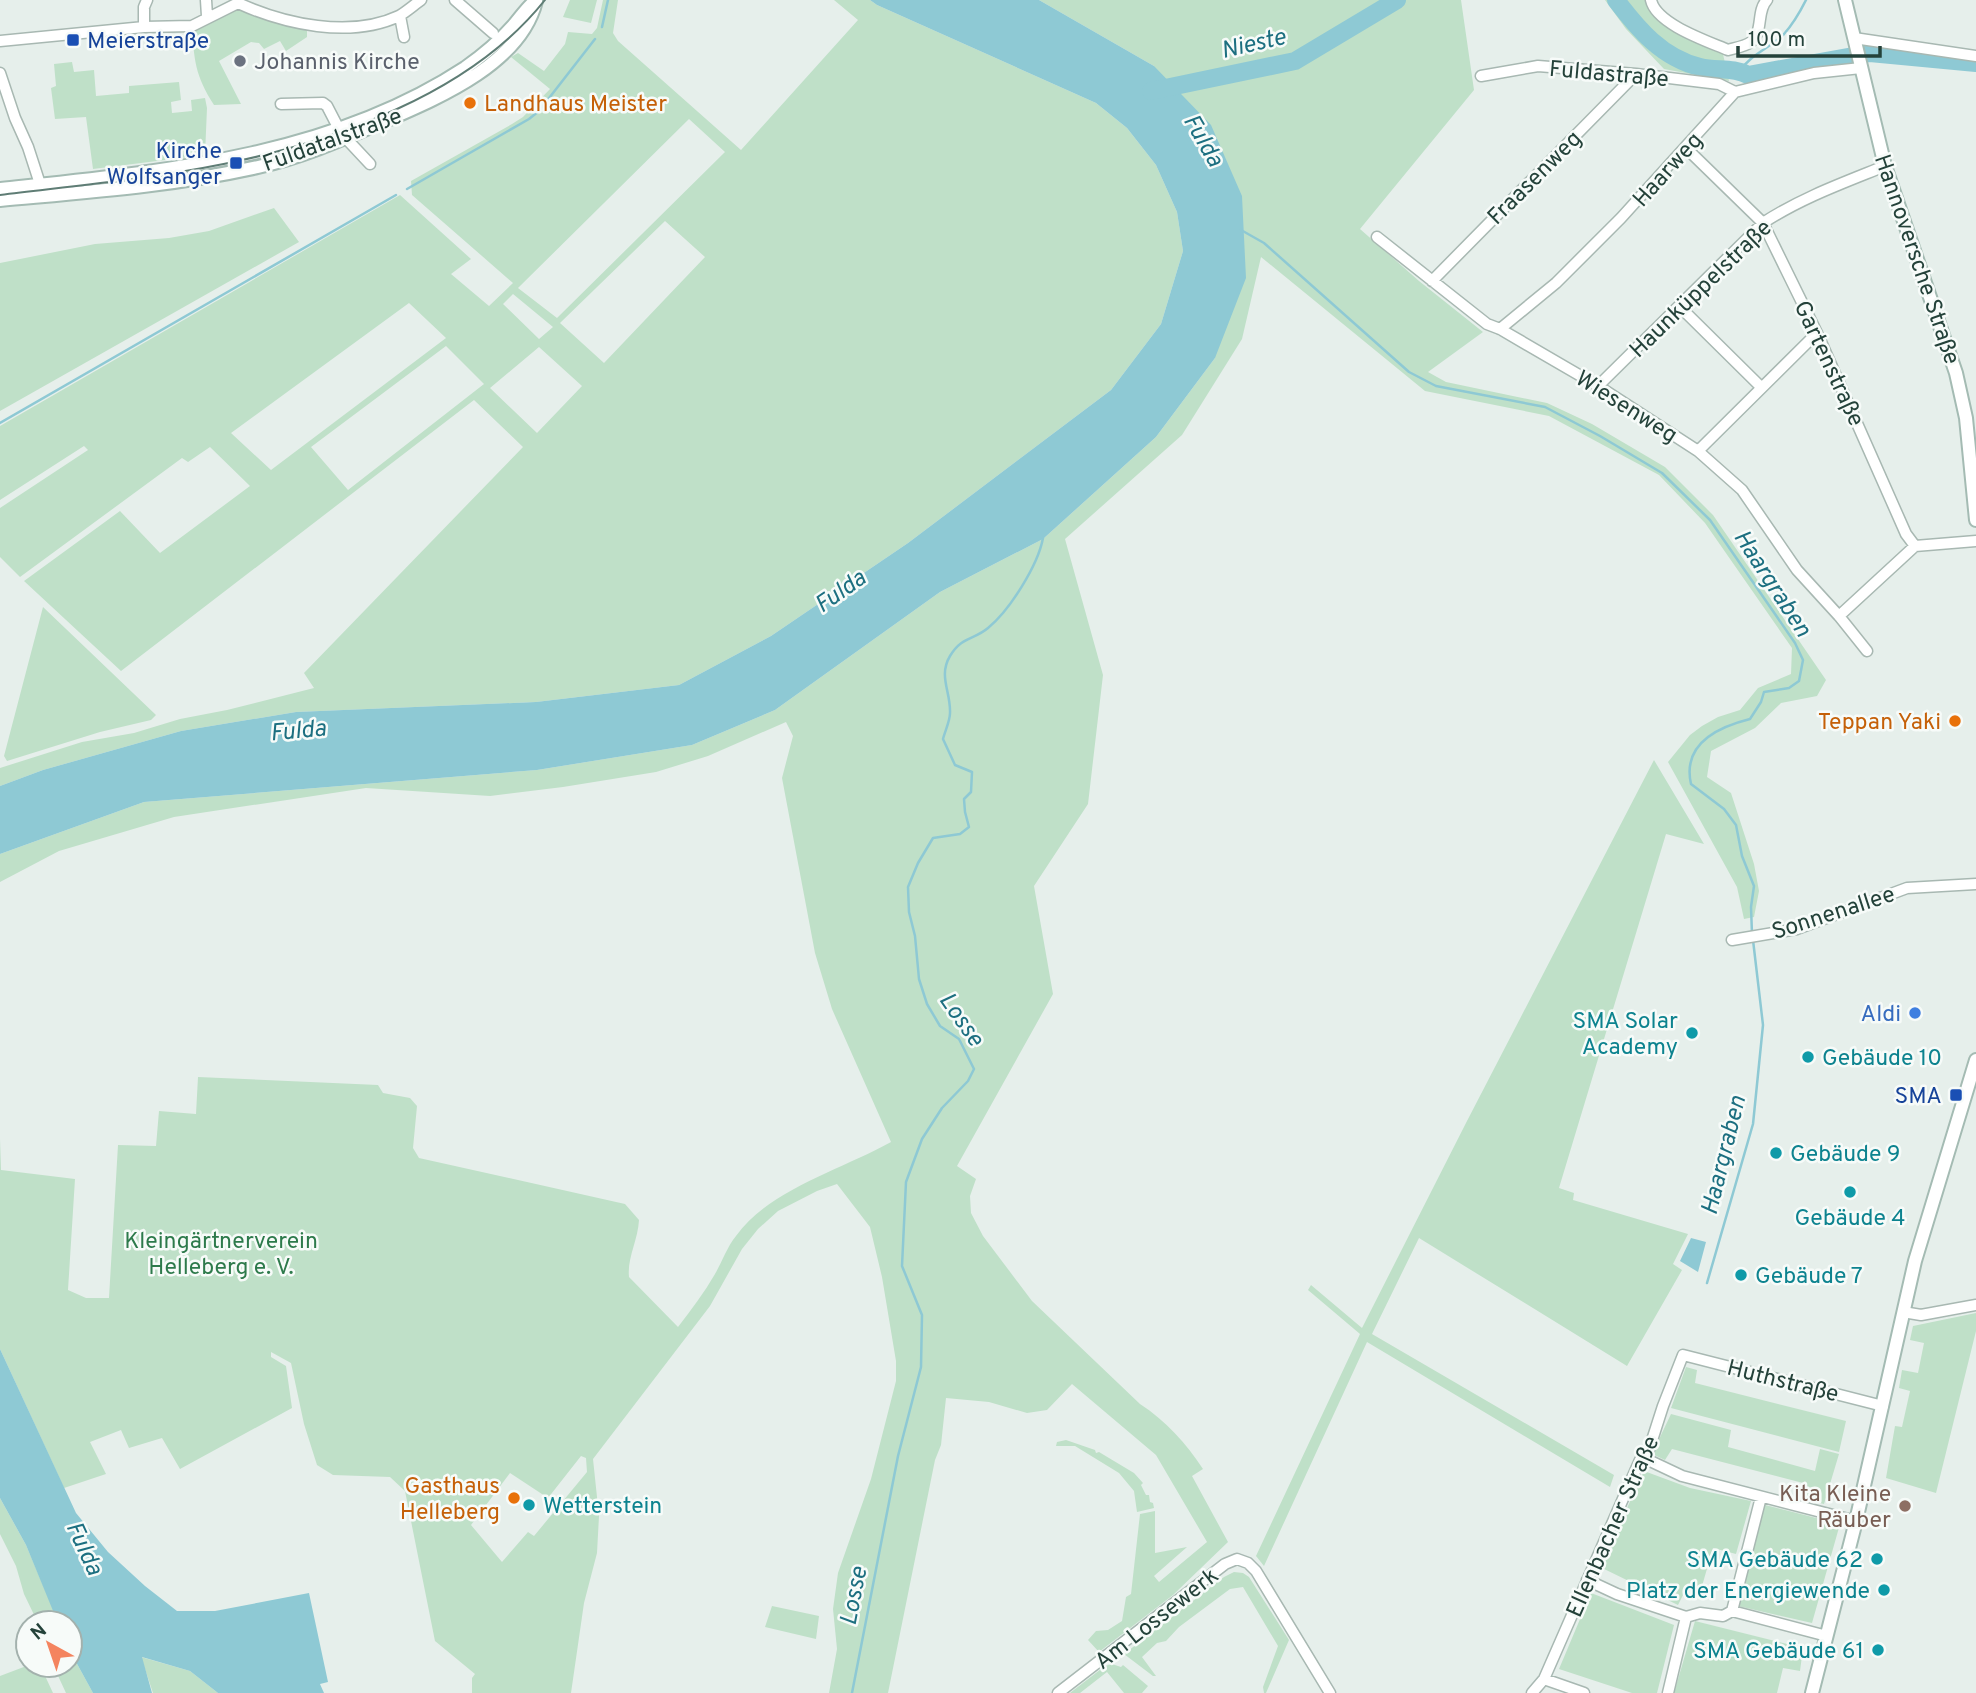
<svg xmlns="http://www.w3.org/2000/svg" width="1976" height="1693" viewBox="0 0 1976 1693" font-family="Overpass,sans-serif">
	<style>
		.green { fill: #bfe0c8; fill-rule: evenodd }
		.water { fill: #8ec9d4 }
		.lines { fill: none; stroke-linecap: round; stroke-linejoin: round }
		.stream { stroke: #8ec9d4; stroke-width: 2.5 }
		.river { stroke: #8ec9d4; stroke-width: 18 }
		.minor-casing { stroke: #a8b8b2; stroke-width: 13 }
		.secondary-casing { stroke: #a4bbb3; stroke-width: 16 }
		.minor { stroke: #fff; stroke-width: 10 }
		.secondary { stroke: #fff; stroke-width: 12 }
		.tram { stroke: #5f7d75; stroke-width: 2 }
		.transit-dot { fill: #1a4fb4; stroke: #f7fbf9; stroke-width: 2.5 }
		.worship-dot { fill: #6b7280; stroke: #f7fbf9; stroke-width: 2.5 }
		.food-dot { fill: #e8710a; stroke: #f7fbf9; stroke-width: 2.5 }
		.shop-dot { fill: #3f7fe0; stroke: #f7fbf9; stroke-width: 2.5 }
		.culture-dot { fill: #0f9aa8; stroke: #f7fbf9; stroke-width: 2.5 }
		.education-dot { fill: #8d6e63; stroke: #f7fbf9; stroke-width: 2.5 }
		.labels { text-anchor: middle; stroke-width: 5; stroke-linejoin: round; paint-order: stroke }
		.transit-label { font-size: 23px; fill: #164399; stroke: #f7fbf9; text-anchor: end }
		.worship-label { font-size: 23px; fill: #5b616d; stroke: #f7fbf9; text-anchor: start }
		.street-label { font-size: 23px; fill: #24423a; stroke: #f7fbf9 }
		.food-label { font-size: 23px; fill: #c56008; stroke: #f7fbf9; text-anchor: end }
		.shop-label { font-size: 23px; fill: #366cbe; stroke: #f7fbf9; text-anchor: end }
		.culture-label { font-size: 23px; fill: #0d838f; stroke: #f7fbf9; text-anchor: end }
		.park-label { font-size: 23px; fill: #2d7a4b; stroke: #f7fbf9 }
		.education-label { font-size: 23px; fill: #785e54; stroke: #f7fbf9; text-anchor: end }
		.water-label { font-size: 24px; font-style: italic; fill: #1c6f80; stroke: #f7fbf9 }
	</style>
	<rect width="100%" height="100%" fill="#e6efeb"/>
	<path class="green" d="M570,0H597L591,23L563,17Z
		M603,0H618L613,33L618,41L741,150L858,20L834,0H870L877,5L1096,103L1127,128L1156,165L1177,212L1183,251L1161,324L1111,390L908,543L771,636L679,685L536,702L296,712L181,731L43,770L0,786V768L82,742L134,733L180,719L227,710L314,688L304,673L523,447L474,400L121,671L24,581L120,511L160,553L250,486L210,447L188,462L182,458L20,577L0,557V508L88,450L84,446L0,500V426L400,195L471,259L451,274L489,306L513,283L412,195L411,181L512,124L523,117L550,89L511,57L518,53L544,71L565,44L568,32L592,34L597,28ZM689,119L725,152L557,318L518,288ZM665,221L705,257L604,363L560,323ZM513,294L553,327L539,339L503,304ZM409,303L446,338L271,470L231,433ZM446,346L484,384L348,490L311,447ZM539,347L582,386L537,433L490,388Z
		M1039,0H1461L1474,90L1360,229L1419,281L1483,332L1428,372L1446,382L1547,403L1592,424L1665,467L1713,515L1826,680L1817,696L1781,703L1755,728L1711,751L1707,777L1731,793L1754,864L1759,891L1754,917L1744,919L1737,887L1668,762L1690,735L1702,726L1718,717L1740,710L1758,688L1791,674L1792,648L1705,523L1659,475L1549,416L1425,391L1261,257L1242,339L1182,435L1065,539L1103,675L1088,804L1034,886L1053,994L957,1166L976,1179L970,1196L971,1213L983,1236L1032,1301L1140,1404C1166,1421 1186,1443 1203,1469L1192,1476L1228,1542L1173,1595L1099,1652L1088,1640L1096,1631L1108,1630L1122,1621L1126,1597L1131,1594L1140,1514L1155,1511V1553L1187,1547L1154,1576L1159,1582L1207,1542L1156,1455L1072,1384L1047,1410L1027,1413L989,1402L946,1398L941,1445L935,1460L888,1693H829L837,1649L833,1609L838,1573L871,1479L896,1381V1361L882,1277L870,1227L837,1184L817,1191L778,1211L758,1229L742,1249L710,1306L593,1459L599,1516L597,1553L584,1603L571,1693H472V1678L475,1674L435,1641L405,1491L390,1477L333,1475L317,1465L304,1424L291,1363L271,1352V1357L286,1366L292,1408L180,1469L162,1438L129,1448L121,1430L90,1442L106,1474L64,1488L0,1349V1139L1,1170L75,1179L68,1290L86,1298H109L118,1145L156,1146L159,1111L196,1114L198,1077L378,1085L383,1093L410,1098L417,1106L413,1148L419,1158L625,1204L639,1220C638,1240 627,1258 629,1277L678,1327C691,1310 704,1293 715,1274C722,1262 727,1247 736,1236C770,1189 841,1170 891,1142L832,1009L815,953L782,778L793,736L786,722L708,756L656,772L563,787L490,796L366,788L174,817L59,851L0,882V854L144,802L537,770L692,745L775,710L940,592L1043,539L1156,437L1215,358L1154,66ZM581,1456L586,1458L587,1472L534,1536L528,1532L502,1562L471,1525L510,1473L548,1498Z
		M1605,0H1647C1650,24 1703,44 1723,54L1729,81L1664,69L1626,29Z
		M238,3L307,26V37L286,51L280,41L264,49L259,43L251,42L219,61L241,104L214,105C195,75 194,60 192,26Z
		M72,62L74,72L94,70L96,96L129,93V86L179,82L181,100L171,102L172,113L192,111L191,100L205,98L207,108L205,155L93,169L86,117L55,119L51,88L56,86L54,64Z
		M274,208L299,242L0,411V263L95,244L169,238L209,231Z
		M43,607L156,715L151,720L100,732L7,761L4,756Z
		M1654,760L1704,844L1666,834L1559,1188L1574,1193L1573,1200L1688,1234L1673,1264L1682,1270L1627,1366L1419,1238L1372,1334L1614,1475L1610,1487L1367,1342L1264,1566L1256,1556L1360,1334L1308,1290L1311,1285L1362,1328L1467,1121Z
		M1976,1313V1331L1936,1493L1886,1478L1895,1426L1902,1427L1910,1391L1899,1388L1902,1370L1918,1373L1924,1343L1910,1340L1913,1326Z
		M1686,1367L1697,1370L1695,1383L1846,1421L1839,1452L1671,1408Z
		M1671,1414L1731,1430L1728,1447L1815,1471L1820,1449L1839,1454L1824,1504L1803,1499L1807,1484L1672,1449L1665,1460L1652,1454Z
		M1066,1440L1095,1450L1096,1453L1099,1452L1134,1473L1143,1483L1141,1485L1146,1495H1149L1150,1502L1153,1503L1154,1508L1137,1512L1134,1491L1119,1473L1075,1446H1056L1057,1442Z
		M1644,1471L1690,1488L1751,1501L1736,1554L1713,1548L1700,1593L1686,1589L1678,1605L1600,1567Z
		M0,1498L26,1545L59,1623H38L24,1594L16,1566L0,1534Z
		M1765,1505L1840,1524L1812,1623L1738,1606Z
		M1234,1572L1243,1573L1249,1577L1289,1640L1266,1693H1264L1263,1687L1278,1646L1243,1587L1230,1589L1179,1627L1166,1641L1157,1643L1142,1657L1156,1676H1153L1124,1654L1224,1577Z
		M1591,1593L1674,1625L1657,1693H1632L1559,1669Z
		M772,1606L819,1616L816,1639L765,1627Z
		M1695,1621L1803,1648L1800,1671L1783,1668L1777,1693H1674Z
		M70,1651L93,1693H66L53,1665H70Z
		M141,1657L190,1671L218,1693H153Z
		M1112,1664L1121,1667L1123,1665L1148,1686L1142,1693H1124L1107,1672L1080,1693H1070L1105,1666Z
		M29,1665H40L53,1693H0V1676Z"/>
	<path class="water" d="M870,0H1039L1154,66L1211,125L1242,196L1246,278L1215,358L1156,437L1043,539L940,592L775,710L692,745L537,770L144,802L0,854V786L43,770L181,731L296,712L536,702L679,685L771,636L908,543L1111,390L1161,324L1183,251L1177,212L1156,165L1127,128L1096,103L877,5Z
		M1691,1238L1706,1242L1698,1272L1680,1261Z
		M0,1349L76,1513L108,1552L145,1586L177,1611H215L309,1593L328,1682L320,1684L324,1693H218L190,1671L142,1657L152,1693H93L70,1651V1623H58L26,1545L0,1498Z"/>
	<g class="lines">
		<path class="stream" d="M602,27L608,0
			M1740,71C1751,54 1770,48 1784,34C1793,24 1800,12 1806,0
			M407,189L529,119L539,111L595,39
			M1241,230L1264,243L1409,372L1436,386L1545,407L1600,436L1662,473L1710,520L1795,643L1803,660L1799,681L1789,688L1764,692L1761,702L1750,719C1718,727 1682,744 1691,784L1724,809L1736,825L1742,856L1754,886L1751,907L1752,934
			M0,423L396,195
			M1707,1283L1753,1124L1763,1025L1753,940
			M852,1693L898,1456L921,1367L922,1315L902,1266L906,1182L922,1139L942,1108L968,1081L974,1069L959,1039L940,1026L927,1004L919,979L915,936L909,912L908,887L918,863L933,838L960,834L969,827L965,812L964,799L971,792L972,772L955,765L943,739C945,731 950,721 950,713C951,692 938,676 950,656C962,636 974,640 988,628C1010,610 1038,565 1043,538"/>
		<path class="river" d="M1616,0C1638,29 1662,58 1700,67C1716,71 1733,67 1748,75L1870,53L1976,63
			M1151,91L1295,61L1397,0"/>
		<g class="minor-casing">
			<path id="minor" d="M206,0L207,16
				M455,0L493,33
				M1651,0C1656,24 1707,41 1728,50C1735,48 1746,46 1751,42C1764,31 1756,11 1767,0
				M400,16L404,37
				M144,27V7L147,0
				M1854,38L1976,56
				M0,41L144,27L192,26L238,3C284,24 350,39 399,16C406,12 414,5 421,0
				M0,73L15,118L28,147L40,184
				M1481,76L1538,66L1636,74L1719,84L1735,92
				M281,104L323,103L327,106L341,133L370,164
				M1686,148L1763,223L1817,333L1906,534L1915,546L1976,541
				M1377,237L1487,324L1500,329L1598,386L1698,451L1742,490L1797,570L1839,616L1867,651
				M1432,281L1636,74
				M1679,306L1761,387
				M1500,329L1556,283L1621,218L1735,92L1814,73L1861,68
				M1598,386L1763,223C1801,198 1843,183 1885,166
				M1698,451L1817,333
				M1839,616L1915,546
				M1732,940L1797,929L1907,888L1976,884
				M1903,1312L1921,1315L1976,1305
				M1646,1459L1682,1476L1856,1521
				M1587,1580L1617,1594L1686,1617L1700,1613L1723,1616L1732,1611L1827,1636
				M1732,1611L1761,1497
				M1544,1679L1584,1693
				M1058,1693L1225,1564L1237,1559L1248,1563L1256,1571L1330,1693
				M1532,1693L1544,1679L1640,1460L1646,1459L1663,1406L1683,1355L1883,1406
				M1668,1693L1686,1617"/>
		</g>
		<g class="secondary-casing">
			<path id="secondary" d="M1845,0L1885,166L1956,373L1966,418L1976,520
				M0,189C158,172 328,158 465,68C482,56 499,42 513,26C520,18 526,9 534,2
				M0,200C86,192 173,186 258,167C299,158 339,141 378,124C433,100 520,66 536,1
				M1812,1693L1856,1521L1915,1261L1976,1060"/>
		</g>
		<use href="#minor" class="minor"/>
		<use href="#secondary" class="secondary"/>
		<path class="tram" d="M0,195C139,178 267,169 397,109C454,83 506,49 545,0"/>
	</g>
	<g class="transit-dot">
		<rect x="66" y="33" width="14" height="14" rx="3.5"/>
		<rect x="229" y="156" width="14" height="14" rx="3.5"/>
		<rect x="1949" y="1088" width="14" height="14" rx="3.5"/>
	</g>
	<circle class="worship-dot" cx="240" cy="61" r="7"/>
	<g class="food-dot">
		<circle cx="470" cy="103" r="7"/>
		<circle cx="1955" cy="721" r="7"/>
		<circle cx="514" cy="1498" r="7"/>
	</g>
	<circle class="shop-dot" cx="1915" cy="1013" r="7"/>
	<g class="culture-dot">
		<circle cx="1692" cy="1033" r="7"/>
		<circle cx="1808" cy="1057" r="7"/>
		<circle cx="1776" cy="1153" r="7"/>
		<circle cx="1850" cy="1192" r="7"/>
		<circle cx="1741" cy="1275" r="7"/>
		<circle cx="529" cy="1505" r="7"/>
		<circle cx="1877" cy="1559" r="7"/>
		<circle cx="1884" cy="1590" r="7"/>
		<circle cx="1878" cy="1650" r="7"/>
	</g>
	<circle class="education-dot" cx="1905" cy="1506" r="7"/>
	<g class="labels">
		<g class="transit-label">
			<text x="87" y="48" text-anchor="start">Meierstraße</text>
			<text x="222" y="158">Kirche<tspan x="222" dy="26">Wolfsanger</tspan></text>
			<text x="1942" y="1103">SMA</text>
		</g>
		<g class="worship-label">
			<text x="254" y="69">Johannis Kirche</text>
		</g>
		<g class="street-label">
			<text transform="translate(1609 73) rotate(5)" y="8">Fuldastraße</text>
			<text transform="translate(332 139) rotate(-20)" y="8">Fuldatalstraße</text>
			<text transform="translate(1667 169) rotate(-48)" y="8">Haarweg</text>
			<text transform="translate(1534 177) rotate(-45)" y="8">Fraasenweg</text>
			<text transform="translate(1918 259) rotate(71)" y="8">Hannoversche Straße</text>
			<text transform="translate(1700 288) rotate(-44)" y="8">Haunküppelstraße</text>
			<text transform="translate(1830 363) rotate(65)" y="8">Gartenstraße</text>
			<text transform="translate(1627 406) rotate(32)" y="8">Wiesenweg</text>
			<text transform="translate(1833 912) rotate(-18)" y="8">Sonnenallee</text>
			<text transform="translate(1783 1380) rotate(14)" y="8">Huthstraße</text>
			<text transform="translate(1612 1526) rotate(-66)" y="8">Ellenbacher Straße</text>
			<text transform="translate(1156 1618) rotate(-38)" y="8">Am Lossewerk</text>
		</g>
		<g class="food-label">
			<text x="484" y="111" text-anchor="start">Landhaus Meister</text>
			<text x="1941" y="729">Teppan Yaki</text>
			<text x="500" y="1493">Gasthaus<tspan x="500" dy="26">Helleberg</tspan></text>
		</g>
		<g class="shop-label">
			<text x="1901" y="1021">Aldi</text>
		</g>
		<g class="culture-label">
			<text x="1678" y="1028">SMA Solar<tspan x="1678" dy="26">Academy</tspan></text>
			<text x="1822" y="1065" text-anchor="start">Gebäude 10</text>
			<text x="1790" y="1161" text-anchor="start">Gebäude 9</text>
			<text x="1850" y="1225" text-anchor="middle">Gebäude 4</text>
			<text x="1755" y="1283" text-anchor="start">Gebäude 7</text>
			<text x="543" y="1513" text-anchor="start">Wetterstein</text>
			<text x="1863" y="1567">SMA Gebäude 62</text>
			<text x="1870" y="1598">Platz der Energiewende</text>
			<text x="1864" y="1658">SMA Gebäude 61</text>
		</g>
		<g class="park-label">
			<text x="221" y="1248">Kleingärtnerverein<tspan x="221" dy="26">Helleberg e. V.</tspan></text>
		</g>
		<g class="education-label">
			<text x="1891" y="1501">Kita Kleine<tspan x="1891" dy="26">Räuber</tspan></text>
		</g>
		<g class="water-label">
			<text transform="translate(1253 43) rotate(-13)" y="8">Nieste</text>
			<text transform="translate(1204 140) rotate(60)" y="8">Fulda</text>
			<text transform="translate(1773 583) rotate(57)" y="8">Haargraben</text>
			<text transform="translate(840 591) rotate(-35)" y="8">Fulda</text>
			<text transform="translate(298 730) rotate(-5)" y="8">Fulda</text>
			<text transform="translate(962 1019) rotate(55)" y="8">Losse</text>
			<text transform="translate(1723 1155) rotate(-76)" y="8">Haargraben</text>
			<text transform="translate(85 1548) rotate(65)" y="8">Fulda</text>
			<text transform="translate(853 1596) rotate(-79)" y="8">Losse</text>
		</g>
	</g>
	<g transform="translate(49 1644) rotate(320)"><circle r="33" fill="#f7fbf9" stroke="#a3b1ad" stroke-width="2"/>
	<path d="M0-5L12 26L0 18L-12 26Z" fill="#f4845f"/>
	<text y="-10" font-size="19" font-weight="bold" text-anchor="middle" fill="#24423a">N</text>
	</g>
	<path d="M1738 46v10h142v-10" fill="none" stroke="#24423a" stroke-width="3.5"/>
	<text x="1748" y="46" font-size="21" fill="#24423a" stroke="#f7fbf9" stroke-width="5" paint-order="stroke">100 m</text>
</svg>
